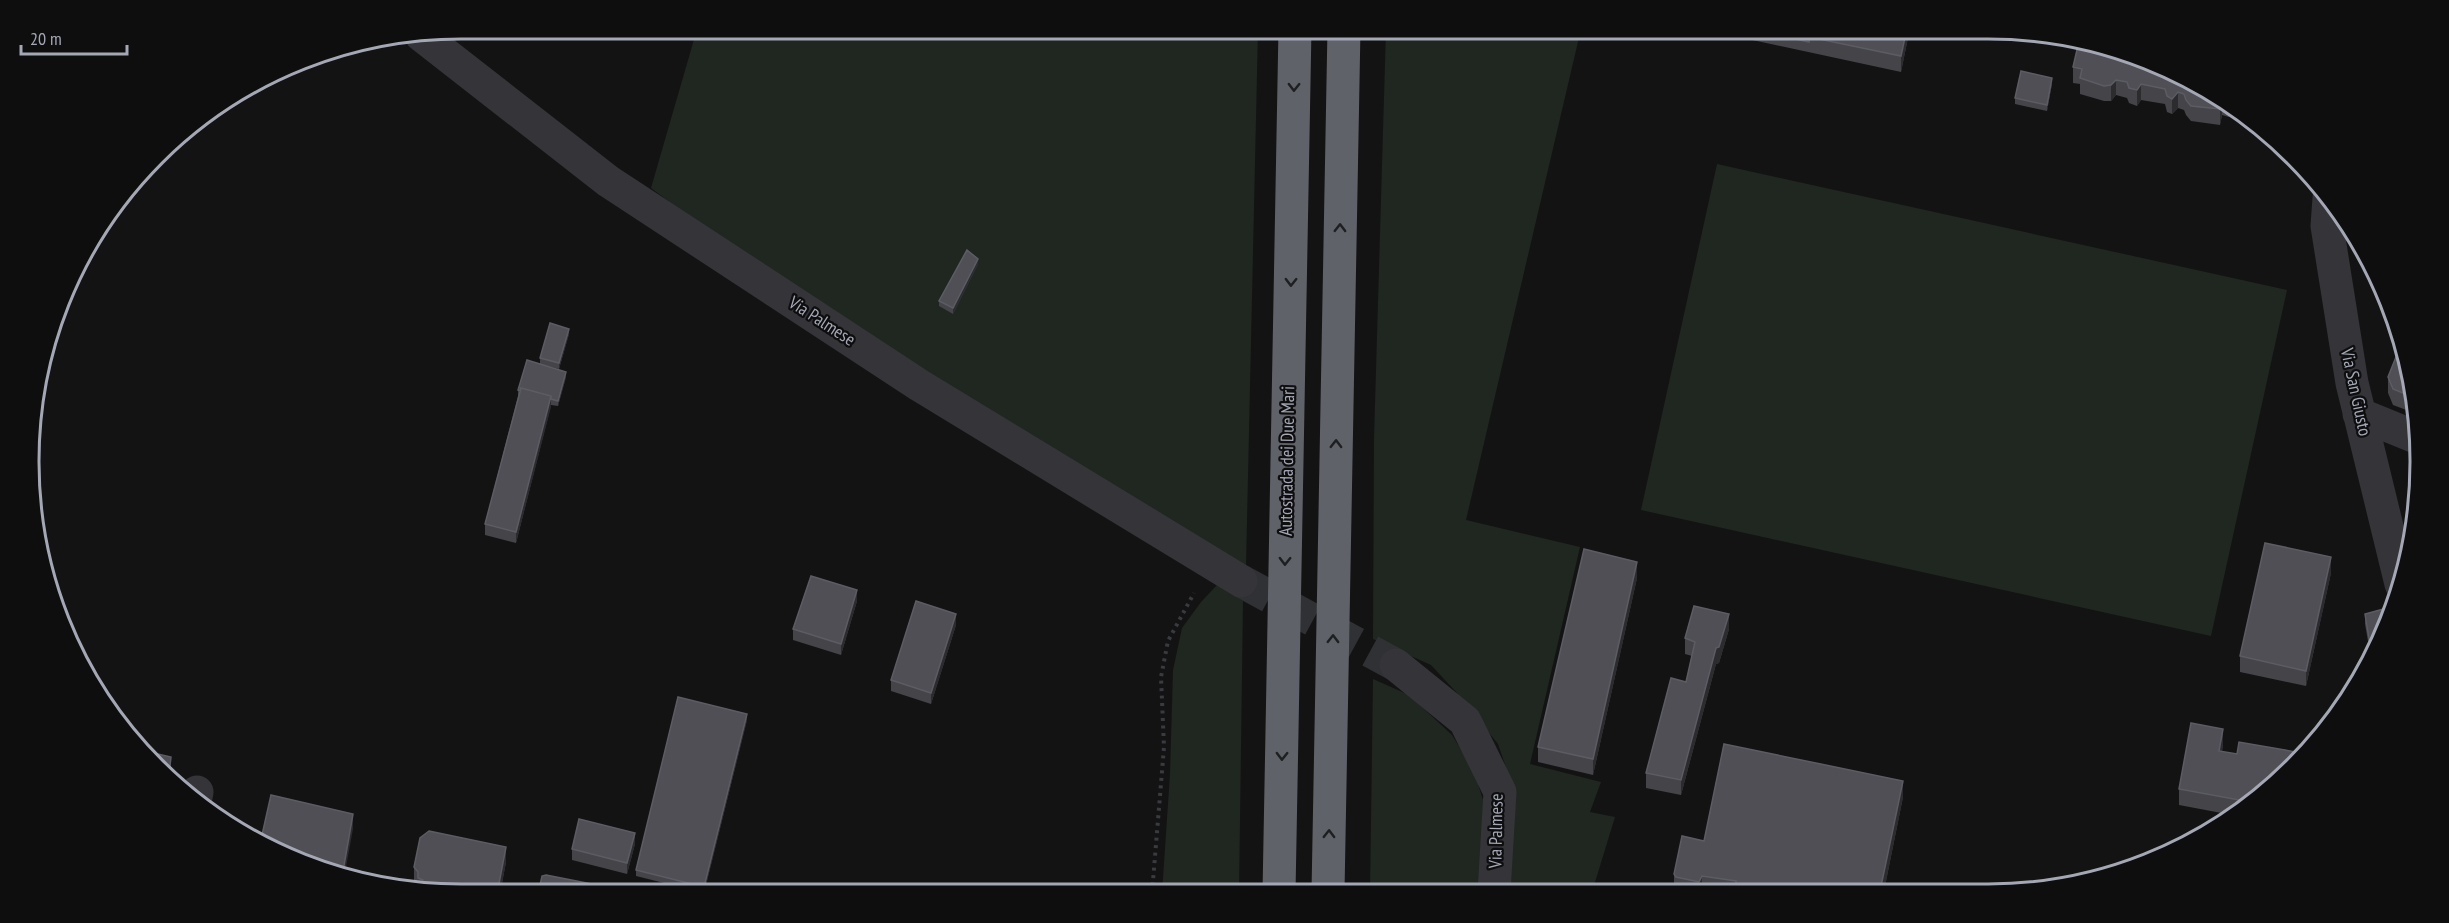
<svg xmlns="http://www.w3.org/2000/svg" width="2449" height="923" viewBox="0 0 2449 923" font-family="'PT Sans Narrow',sans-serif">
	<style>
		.green { fill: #1f2720 }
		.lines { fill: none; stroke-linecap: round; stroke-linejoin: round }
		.street-tunnel { stroke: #303134; stroke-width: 33; stroke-dasharray: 33 16; stroke-linecap: butt }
		.path { stroke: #3a3b40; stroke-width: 4; stroke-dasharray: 3 4.5; stroke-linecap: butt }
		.street { stroke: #343439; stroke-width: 33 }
		.highway { stroke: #60626a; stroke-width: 33 }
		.wall { fill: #444449 }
		.shaded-wall { fill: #2c2c2f }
		.building { fill: #4f4f55; stroke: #5c5d64; stroke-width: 1.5 }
		.oneway { stroke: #1e1f21 }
		.labels { text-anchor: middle; stroke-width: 4.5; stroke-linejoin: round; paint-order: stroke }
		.street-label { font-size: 18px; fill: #a4a8b5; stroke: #0e0e0f }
		.rim { fill: none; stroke: #a4a8b5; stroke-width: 3 }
	</style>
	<rect width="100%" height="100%" fill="#131314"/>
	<path class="green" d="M697,29H1258L1246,566C1044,445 839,330 651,188Z
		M1386,29H1581L1466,520L1580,547L1530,764L1601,782L1590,812L1615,817L1592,892H1507L1511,782L1498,744L1457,693L1431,665L1373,639L1374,439Z
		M1717,164L2287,290L2211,636L1641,510Z
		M1217,585L1243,601L1239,893H1162L1170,774L1173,670L1182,628L1201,602Z
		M1373,679L1409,695L1452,735L1474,771L1487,813L1482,892H1370Z"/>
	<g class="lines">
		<path class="street-tunnel" d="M1241,581L1396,665"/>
		<path class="path" d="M1152,893L1164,747L1161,677L1168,641L1194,593"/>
		<path class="street" d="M421,35L608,181L919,385L1241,581
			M2329,198L2327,226L2352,383L2401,584
			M2359,414L2418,438
			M1396,665L1465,721L1500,792L1494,892
			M195,802L197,792"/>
		<path class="highway" d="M1328,892L1344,28
			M1279,893L1295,28"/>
	</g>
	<path class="wall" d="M1697,28H1910L1901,72Z
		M2073,67L2179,73L2231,106L2229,117L2222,115L2220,125L2191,121L2186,115L2184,110L2178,108L2172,114L2167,112L2165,104L2141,100L2137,106L2129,103L2127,98L2116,95L2111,101H2104L2080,94V84L2073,83Z
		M2052,84L2047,111L2015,104V98Z
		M978,264L953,314L939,306V301Z
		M569,334L559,369L540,364V358Z
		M2402,342L2417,405V414L2393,405L2388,393V377Z
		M566,377L558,406L551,405L516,543L485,535V524L518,396V390Z
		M2331,573L2306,686L2240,672V656Z
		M1637,578L1593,775L1538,762V747Z
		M857,601L841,655L793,640V629Z
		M2391,607L2370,653L2365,624V614Z
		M956,625L931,704L891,691V680Z
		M1729,629L1719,663L1716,664L1681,795L1646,788V773L1686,682L1692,656L1685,654V638Z
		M747,720L704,893L636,876V870Z
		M2223,744L2222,752L2237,754L2296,761L2273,787L2232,815L2179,805V789Z
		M1903,797L1884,891L1676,892L1674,889V874L1704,841Z
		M635,844L627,874L572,860V849Z
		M506,862L500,894H462L418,889V887L414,882V867Z"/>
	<path class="shaded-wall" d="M1907,28H1910L1901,72V56Z
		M2052,78V84L2047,111V105Z
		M2116,80V95L2111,101V85Z
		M2141,84V100L2137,106V90Z
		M2178,92V108L2172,114V99Z
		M2222,100V115L2220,125V109Z
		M2229,104L2231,106L2229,117Z
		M978,259V264L953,314V308Z
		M569,329V334L559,369V363Z
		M566,372V377L558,406V401Z
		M551,396V407L516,543V532Z
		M2331,557V573L2306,686V671Z
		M1637,562V578L1593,775V759Z
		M857,590V601L841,655V644Z
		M956,614V625L931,704V693Z
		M1729,614V629L1719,663L1716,664L1681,795V780L1716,648Z
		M747,714V720L704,893V887Z
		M2223,729V744L2219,767V751Z
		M171,757V776L169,774Z
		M1903,781V797L1884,891H1880Z
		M353,814V829L344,878L342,877Z
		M635,833V844L627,874V863Z
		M506,847V862L500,894H497Z
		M1702,876V892H1699V882Z"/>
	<path class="building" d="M1748,28H1811L1809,42Z
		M1811,28H1907L1901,56L1809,37Z
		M2079,41L2100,43L2179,73L2222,100L2220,109L2191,106L2186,100L2184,94L2178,92L2172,99L2167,96L2165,89L2141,84L2137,90L2129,88L2127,82L2116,80L2111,85L2104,86L2080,78L2082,69L2073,67Z
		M2021,71L2052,78L2047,105L2015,98Z
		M967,250L978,259L953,308L939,301Z
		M550,323L569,329L559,363L540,358Z
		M2402,342L2415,398L2393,389L2388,377Z
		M527,360L566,372L558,401L551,399V396L521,388L520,391L518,390Z
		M521,388L551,396L516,532L485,524Z
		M2265,543L2331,557L2306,671L2240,656Z
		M1584,549L1637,562L1593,759L1538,747Z
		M811,576L857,590L841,644L793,629Z
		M916,601L956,614L931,693L891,680Z
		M1694,606L1729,614L1719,647L1716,648L1681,780L1646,773L1671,678L1686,682L1695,642L1685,638Z
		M2391,607L2371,650L2365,614Z
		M678,697L747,714L704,887L636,870Z
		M2191,723L2223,729L2219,751L2237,754L2239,742L2296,752L2293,764L2273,787L2250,802L2179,789Z
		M1724,744L1903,781L1880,891H1764L1736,886V881L1702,876L1699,882L1676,877L1674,874L1682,836L1704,841Z
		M149,752L171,757L169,774Z
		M271,795L353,814L342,877L270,850L260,844Z
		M579,819L635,833L627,863L572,849Z
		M429,831L506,847L497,894H462L421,889L423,880L418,878V872L414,867L420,838Z
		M546,875L617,889L621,894H538L542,876Z"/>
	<defs><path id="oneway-chevron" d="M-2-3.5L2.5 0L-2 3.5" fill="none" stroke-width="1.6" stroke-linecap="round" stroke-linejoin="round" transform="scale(1.5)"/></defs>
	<g class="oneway">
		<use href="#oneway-chevron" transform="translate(1294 87) rotate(91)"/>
		<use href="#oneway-chevron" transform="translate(1340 228) rotate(-89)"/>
		<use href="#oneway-chevron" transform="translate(1291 282) rotate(91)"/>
		<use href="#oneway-chevron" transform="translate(1336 444) rotate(-89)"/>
		<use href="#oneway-chevron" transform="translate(1285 561) rotate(91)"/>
		<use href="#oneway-chevron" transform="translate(1333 639) rotate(-89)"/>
		<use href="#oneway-chevron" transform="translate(1282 756) rotate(91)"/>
		<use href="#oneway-chevron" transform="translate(1329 834) rotate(-89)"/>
	</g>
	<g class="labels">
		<g class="street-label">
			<text transform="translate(822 321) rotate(33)" y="6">Via Palmese</text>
			<text transform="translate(2356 392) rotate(78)" y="6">Via San Giusto</text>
			<text transform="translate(1287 461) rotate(-89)" y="6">Autostrada dei Due Mari</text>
			<text transform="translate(1496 831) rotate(-89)" y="6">Via Palmese</text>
		</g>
	</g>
	<path d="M0 0H2449V923H0ZM461 39H1988A422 422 0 0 1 2410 461V462A422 422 0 0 1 1988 884H461A422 422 0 0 1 39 462V461A422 422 0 0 1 461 39Z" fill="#0e0e0f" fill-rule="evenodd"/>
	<path class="rim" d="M461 39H1988A422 422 0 0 1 2410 461V462A422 422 0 0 1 1988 884H461A422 422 0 0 1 39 462V461A422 422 0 0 1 461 39Z"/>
	<path d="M21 45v9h106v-9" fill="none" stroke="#a4a8b5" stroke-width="3"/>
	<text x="30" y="45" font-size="18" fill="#a4a8b5" stroke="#0e0e0f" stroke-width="4.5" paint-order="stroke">20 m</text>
</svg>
